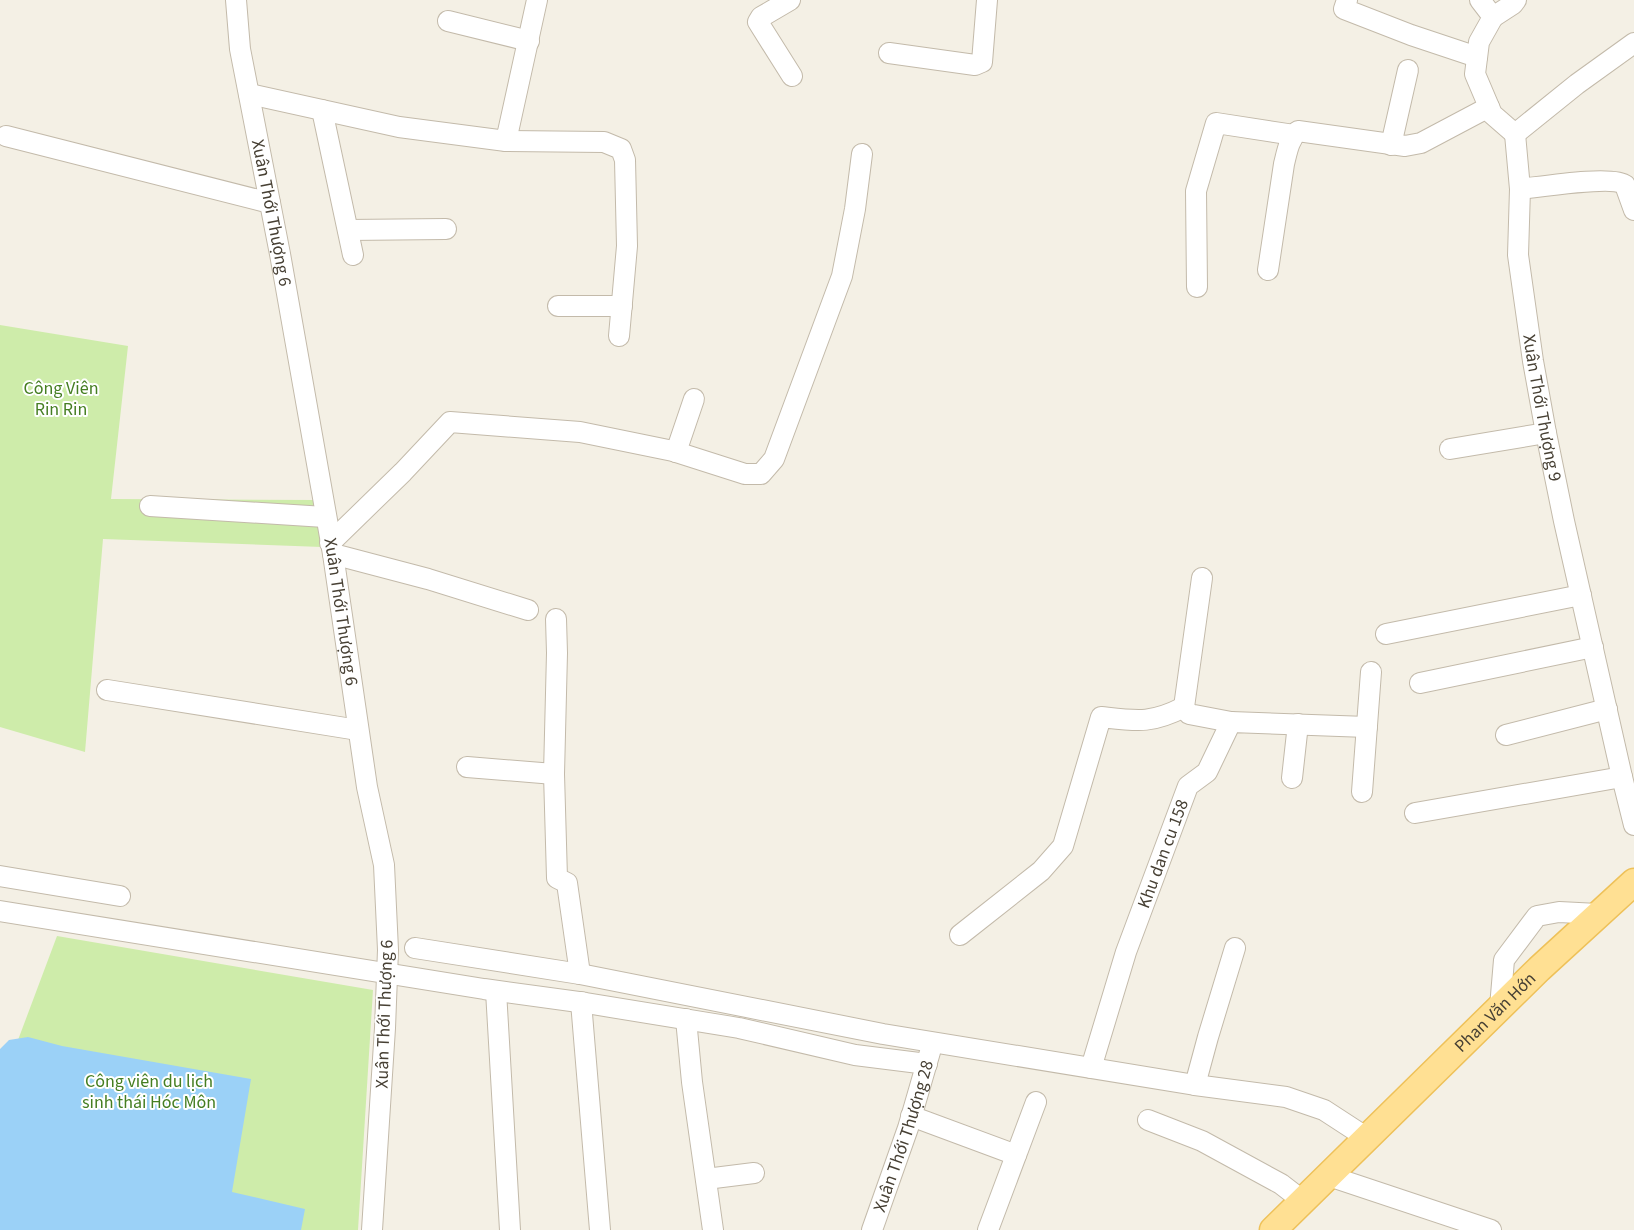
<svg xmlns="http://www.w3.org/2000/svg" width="1634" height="1230" viewBox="0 0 1634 1230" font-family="'Source Sans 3',sans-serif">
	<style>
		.green { fill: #ceecaa }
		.water { fill: #9bd1f7 }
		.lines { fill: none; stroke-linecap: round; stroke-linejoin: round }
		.minor-casing { stroke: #c3baaa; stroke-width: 22 }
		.major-casing { stroke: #eec159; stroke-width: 29 }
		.minor { stroke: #fff; stroke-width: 20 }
		.major { stroke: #ffe093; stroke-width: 26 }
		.labels { text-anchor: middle; stroke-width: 4; stroke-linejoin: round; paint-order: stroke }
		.street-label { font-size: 18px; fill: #474034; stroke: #fff }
		.park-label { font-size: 18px; fill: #457e22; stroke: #fff }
	</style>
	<rect width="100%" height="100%" fill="#f4f0e5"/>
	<path class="green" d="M0,325L128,346L111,499L317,500L322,547L103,539L85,752L0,727Z
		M57,936L373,990L358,1230H0V1088Z"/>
	<path class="water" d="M28,1037L62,1046L251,1079L232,1192L305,1209L301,1230H0V1049L9,1040Z"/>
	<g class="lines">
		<g class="minor-casing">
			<g id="minor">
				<path id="s1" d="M236,0L240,49L280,254L333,554L367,787L384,865L388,950L385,1028L372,1230"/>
				<path d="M790,0L761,17L758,22L792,76"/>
				<path d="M1347,0L1344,9L1411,35L1477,57"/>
				<path d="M1480,0L1493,17L1479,42L1475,74L1492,114L1515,134"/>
				<path d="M1493,17L1513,4L1516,0"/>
				<path d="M448,21L529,41"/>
				<path d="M889,53L975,65L982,62L987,0"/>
				<path d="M249,94L399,127L506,141L537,0"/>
				<path d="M322,110L353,255"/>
				<path id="s2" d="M1515,134L1520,189L1518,255L1533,361L1546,433L1564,521L1622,777L1634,825"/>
				<path d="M1515,134L1577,84L1634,43"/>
				<path d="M6,136L270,203"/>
				<path d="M506,141L604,142L621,149L625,160L627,246L619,336"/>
				<path d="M1391,145L1408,70"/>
				<path d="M1520,189C1539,187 1613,175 1625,185L1634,210"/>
				<path d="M348,230L446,229"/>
				<path d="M1268,270L1284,164C1287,152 1289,139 1298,131L1405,146L1421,143L1489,107"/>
				<path d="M1197,287L1196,191L1216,123L1294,135"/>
				<path d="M558,306H622"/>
				<path d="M1450,449L1546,433"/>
				<path d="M676,452L694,399"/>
				<path d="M150,506L325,517"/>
				<path d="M330,543L403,472L450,422L580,432L673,451L745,474H761L774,459L842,276L855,209L862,154"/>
				<path d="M333,554L428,579L528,610"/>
				<path d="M1202,578L1184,707L1189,714L1231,722"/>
				<path d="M556,619L557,653L554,774L557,878L567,883L580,974"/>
				<path d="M1386,634L1581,595"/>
				<path d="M1420,683L1593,647"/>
				<path d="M107,690L358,730"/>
				<path d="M1506,735L1607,709"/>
				<path d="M467,767L554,774"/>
				<path d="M1292,778L1298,724"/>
				<path d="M1362,792L1371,672"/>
				<path d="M1415,813L1622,777"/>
				<path d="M0,876L120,896"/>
				<path d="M0,911L484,989L586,1003L739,1028L855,1055L927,1064"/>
				<path d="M960,935L1041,871L1063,846L1101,717C1137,721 1151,724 1184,707"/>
				<path d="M415,948L580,974L883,1034L1195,1085L1286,1097L1324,1110L1367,1138"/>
				<path d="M496,991L510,1230"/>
				<path d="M581,1002L600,1230"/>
				<path d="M1500,1007L1504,960L1537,916L1559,912L1598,914"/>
				<path d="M686,1019L692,1082L713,1230"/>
				<path id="s3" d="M1091,1068L1126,952L1188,786L1207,772L1231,722L1367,727"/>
				<path d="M1195,1085L1208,1037L1235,948"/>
				<path d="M911,1116L1016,1155"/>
				<path d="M1148,1120L1202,1141L1281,1184L1303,1201"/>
				<path d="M1329,1176L1491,1230"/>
				<path d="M706,1179L754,1173"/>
				<path id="s4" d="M872,1230L908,1128L930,1052"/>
				<path d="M988,1230L1036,1102"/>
			</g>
		</g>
		<g class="major-casing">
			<g id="major">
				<path id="s5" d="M1273,1230L1539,969L1634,882"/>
			</g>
		</g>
		<use href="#minor" class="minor"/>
		<use href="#major" class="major"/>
	</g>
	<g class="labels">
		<g class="street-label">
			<text dy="6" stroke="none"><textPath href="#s1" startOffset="216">Xuân Thới Thượng 6</textPath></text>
			<text dy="6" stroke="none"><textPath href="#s2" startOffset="276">Xuân Thới Thượng 9</textPath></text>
			<text dy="6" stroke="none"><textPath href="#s1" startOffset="621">Xuân Thới Thượng 6</textPath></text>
			<text dy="6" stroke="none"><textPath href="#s3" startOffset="226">Khu dan cu 158</textPath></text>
			<text dy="6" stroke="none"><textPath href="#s5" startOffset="311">Phan Văn Hớn</textPath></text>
			<text transform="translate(384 1014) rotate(-88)" y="6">Xuân Thới Thượng 6</text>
			<text dy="6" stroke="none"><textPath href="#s4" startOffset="99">Xuân Thới Thượng 28</textPath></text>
		</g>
		<g class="park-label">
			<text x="61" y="394">Công Viên<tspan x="61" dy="21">Rin Rin</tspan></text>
			<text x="149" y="1087">Công viên du lịch<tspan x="149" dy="21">sinh thái Hóc Môn</tspan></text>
		</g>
	</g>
</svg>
